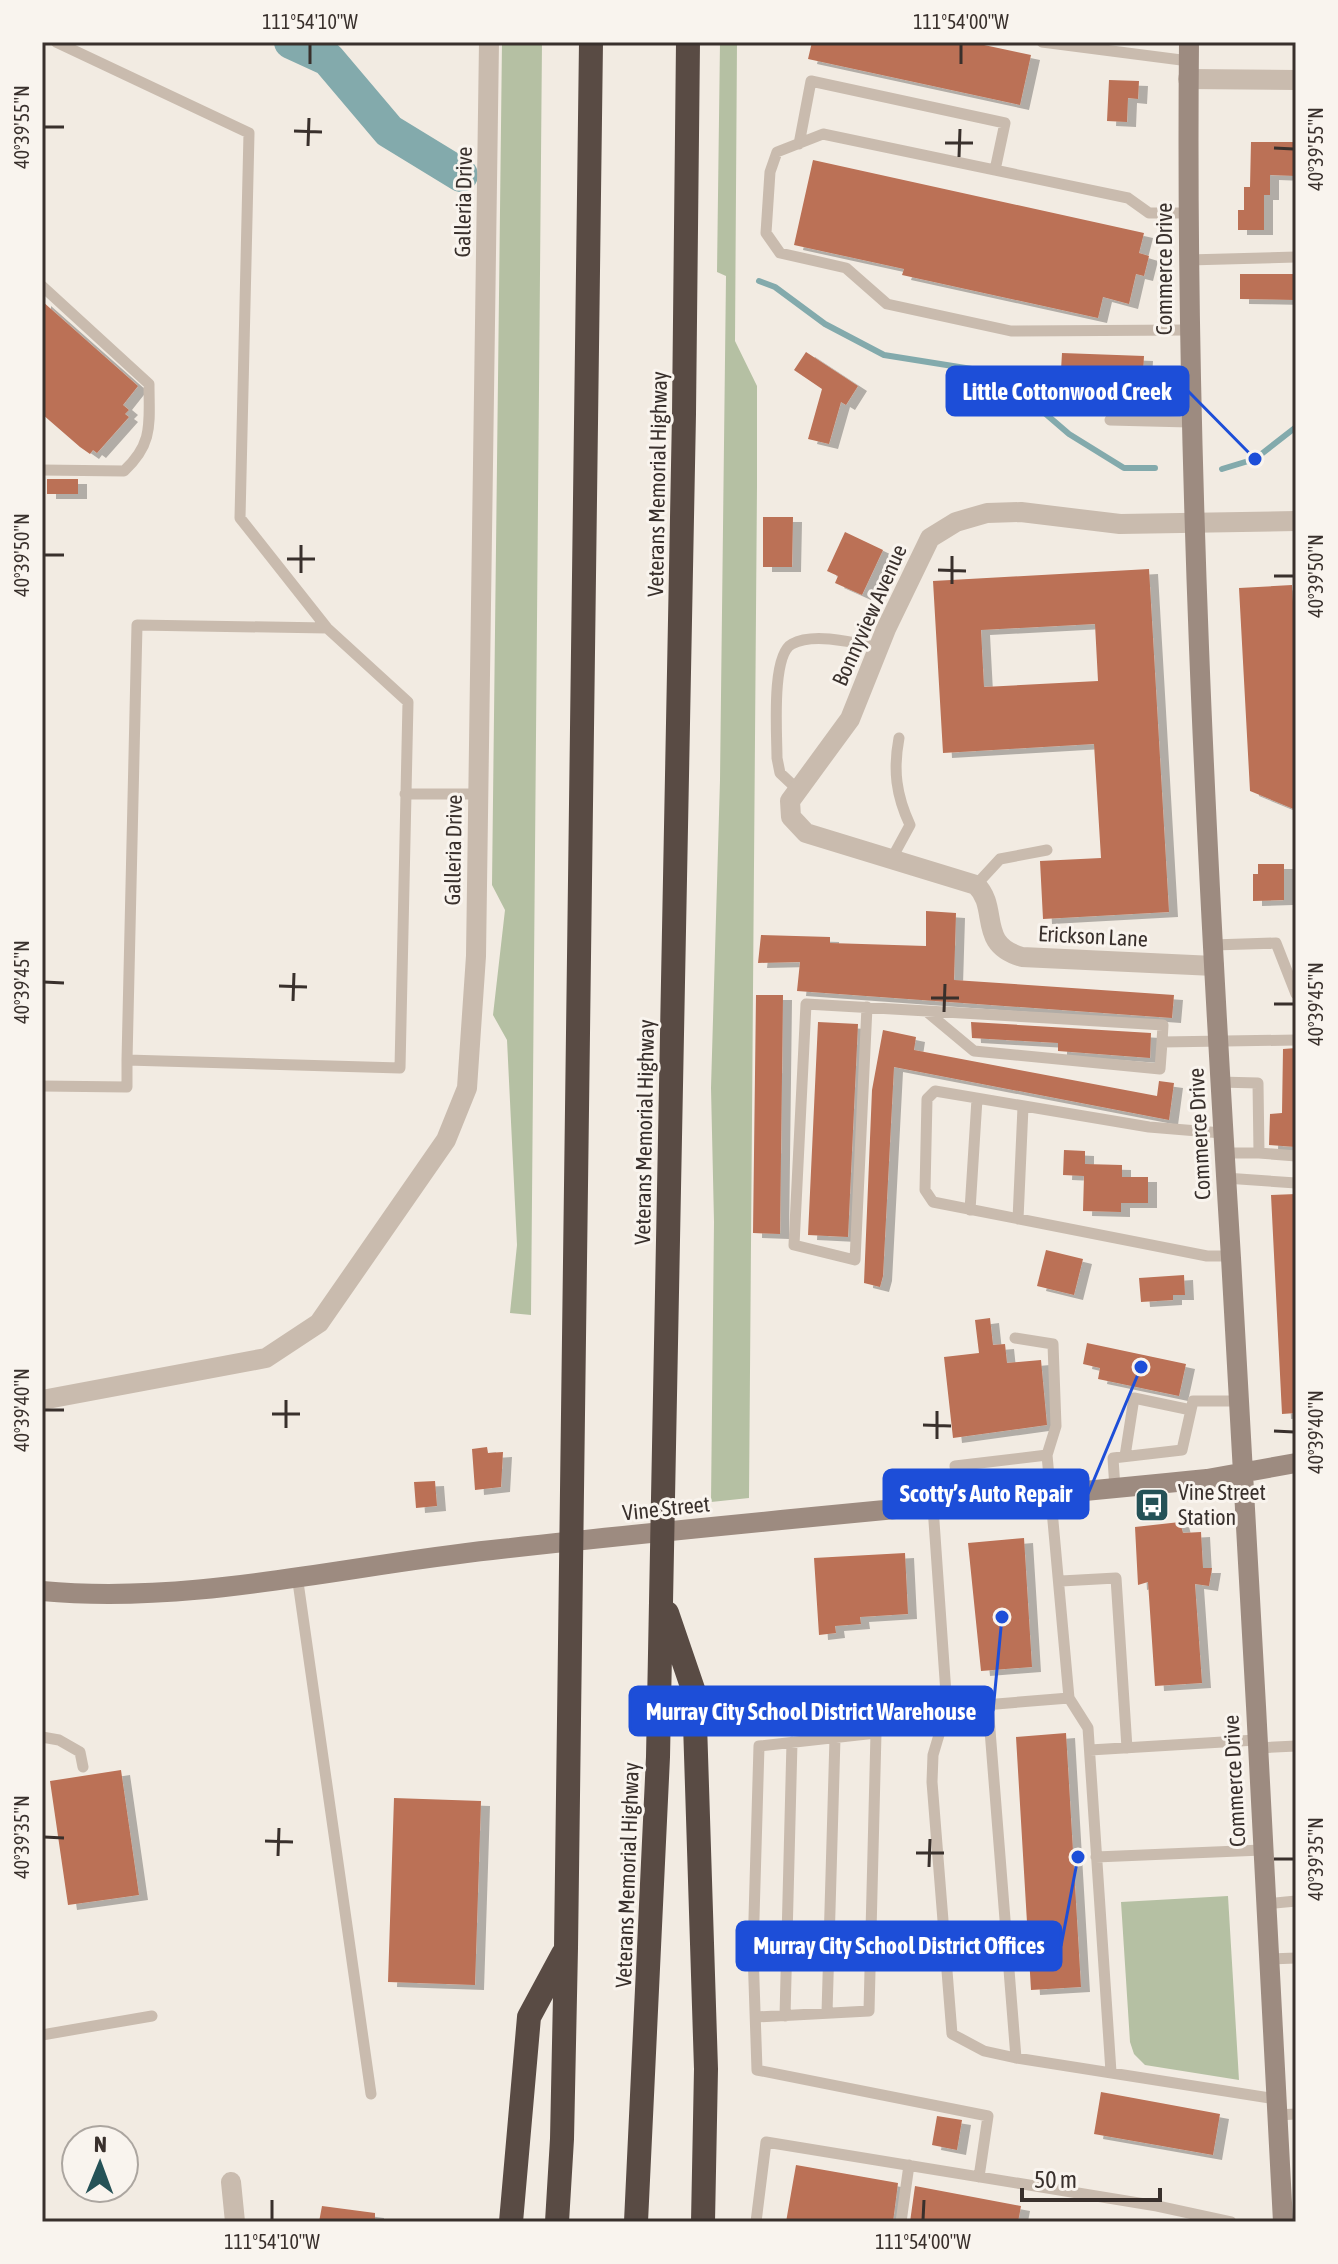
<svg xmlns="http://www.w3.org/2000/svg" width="1338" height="2264" viewBox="0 0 1338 2264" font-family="'Asap Condensed',sans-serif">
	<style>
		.green { fill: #b5c0a3 }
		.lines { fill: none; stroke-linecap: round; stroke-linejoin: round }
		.stream { stroke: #83aaac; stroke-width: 6 }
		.river { stroke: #83aaac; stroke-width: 34 }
		.building { fill: #bb7156; fill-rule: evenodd; filter: url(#shadow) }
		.lane { stroke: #c9bbae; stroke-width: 11 }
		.street { stroke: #c9bbae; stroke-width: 20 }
		.secondary { stroke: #9d8b80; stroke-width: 20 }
		.highway { stroke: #594b44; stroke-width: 24 }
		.ticks { fill: none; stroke: #39302c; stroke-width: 3 }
		.labels { text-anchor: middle; stroke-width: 6; stroke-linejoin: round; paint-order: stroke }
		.street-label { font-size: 22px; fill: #39302c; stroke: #f9f4ee }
		.poi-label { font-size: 22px; fill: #39302c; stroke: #f9f4ee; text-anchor: start }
		.leader { fill: none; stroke: #1d4ed8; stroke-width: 3 }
		.callout-dot { fill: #1d4ed8; stroke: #f9f4ee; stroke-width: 3 }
		.callout { fill: #1d4ed8; stroke: #1d4ed8; stroke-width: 3 }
		.callout-label { font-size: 24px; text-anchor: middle; font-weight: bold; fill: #fff }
		.neatline { fill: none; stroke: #39302c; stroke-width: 3 }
		.ticks-label { font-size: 20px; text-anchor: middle; fill: #39302c }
	</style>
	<defs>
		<filter id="shadow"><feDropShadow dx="9" dy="5" stdDeviation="0" flood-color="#0004"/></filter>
	</defs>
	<rect width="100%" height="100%" fill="#f2ebe2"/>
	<path class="green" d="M502,42H542L531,1315L510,1313L517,1245L507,1040L493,1015L505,910L492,885Z
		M720,42H737L735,341L757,386V486L749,1498L711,1502L714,1222L711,1088L720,780L726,276L717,272Z
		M1228,1896L1239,2080L1145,2065L1134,2054L1130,2042L1121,1902Z"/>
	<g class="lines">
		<path class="stream" d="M759,281L775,287L825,324L884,355L978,370L1026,397L1069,434L1124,468H1155
			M1222,469L1255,459L1296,427"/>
		<path class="river" d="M291,42L328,59L389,131L461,175"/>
	</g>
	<path class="building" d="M812,42H970L1031,55L1020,105L808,59Z
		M1109,80L1139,81L1138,99L1128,98L1127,122L1107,121Z
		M1251,142H1296V176L1270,175V195H1264V230H1238V210H1244V187H1250Z
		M813,160L1144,233L1139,253L1149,256L1144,276L1136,274L1129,304L1103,297L1098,318L902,275L904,269L794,245Z
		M1240,274H1296V300L1240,299Z
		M42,301L138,386L123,405L129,410L125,414L129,417L97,453L93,450L90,454L80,447L42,414Z
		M806,352L858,386L846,405L841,402L829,444L808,439L822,389L794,370Z
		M1062,353L1144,356L1142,390L1060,387Z
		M47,479H78V494H47Z
		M763,517H793L792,567H763Z
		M845,532L883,550L862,595L835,583L838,576L827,571Z
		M1149,569L1169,912L1043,919L1040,861L1101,858L1094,744L943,753L933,581ZM1095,624L1098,681L984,687L981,630Z
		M1292,585L1296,655V810L1250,791L1239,588Z
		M1258,864H1284V900L1253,901V874H1258Z
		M926,911L956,913L954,980L1174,995L1172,1018L797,991L800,962L758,963L761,935L830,937V943L926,946Z
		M756,995H783L780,1234L753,1233Z
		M818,1022L858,1024L848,1237L808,1235Z
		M971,1022L1151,1033L1150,1058L1058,1051V1043L972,1038Z
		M883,1030L916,1037L914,1050L1157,1096L1159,1081L1174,1083L1169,1120L894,1067L883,1276L880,1287L864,1283L872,1090Z
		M1296,1048V1147L1269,1145L1270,1114L1282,1113L1283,1049Z
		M1064,1150L1085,1151V1164L1122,1165V1177H1148V1203H1121V1212L1083,1211L1084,1176L1063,1175Z
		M1296,1194V1413L1282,1414L1271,1195Z
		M1046,1250L1083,1259L1074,1295L1037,1286Z
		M1184,1275L1185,1295H1173V1300L1141,1302L1139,1278Z
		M990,1318L993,1345L1005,1344L1007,1363L1041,1360L1047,1425L953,1438L944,1357L979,1353L975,1320Z
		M1087,1343L1186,1364L1179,1396L1098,1379L1100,1368L1083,1364Z
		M487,1447L488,1453L503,1452L501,1487L475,1490L472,1449Z
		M435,1481L437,1506L416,1508L414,1482Z
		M1180,1522L1183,1533L1201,1532L1203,1568H1212L1209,1586L1195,1584L1202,1683L1155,1686L1148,1582L1138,1585L1135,1527Z
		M1024,1538L1032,1667L981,1671L968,1543Z
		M905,1553L908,1614L860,1617L861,1624L835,1626L836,1633L819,1635L814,1558Z
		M1066,1733L1081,1987L1031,1990L1016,1737Z
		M121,1770L139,1895L68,1905L50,1781Z
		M394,1798L481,1801L475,1985L388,1982Z
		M1101,2092L1220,2114L1213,2155L1094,2134Z
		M937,2116L962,2120L957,2150L932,2145Z
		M796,2165L898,2183L893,2222H786Z
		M915,2186L1021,2206L1018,2222H910Z
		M322,2206L375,2213V2222H319Z"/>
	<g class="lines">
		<path class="lane" d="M56,42L249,133L240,518L327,628L408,702L400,1068L127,1060L137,625L327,628
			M1042,42L1189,61
			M799,144L811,81L1005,123L995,170
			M1188,213H1149L1128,198L823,134L777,152L770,172L766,233L780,253L846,268L887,304L1011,331L1188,330
			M1188,260L1296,257
			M42,286L149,384C149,423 154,443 124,471L42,470
			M1110,420L1189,422
			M797,789L780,773L777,758C777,734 771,655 792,644C814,632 855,643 879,648
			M405,794H478
			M891,860L910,825C896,795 893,770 899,738
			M976,885L1000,859L1047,850
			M1213,945L1276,943L1296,994
			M867,1007L855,1260L794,1245L806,1004C925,1010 1044,1018 1163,1025L1162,1042L1296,1040
			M926,1011L974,1051L1160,1069L1162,1042
			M1219,1082L1258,1083L1259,1153H1223
			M42,1086L127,1087V1060
			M1222,1133L1149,1127L935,1091L927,1099L925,1190L933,1202L1207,1256H1231
			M1259,1153L1296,1156
			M1225,1178L1296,1183
			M970,1210L977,1099
			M1018,1219L1023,1107
			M1015,1338L1053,1344L1056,1426L1047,1455
			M1125,1456L1134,1398L1191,1410
			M1115,1489L1113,1458L1182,1450L1193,1401H1239
			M933,1507L947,1708L933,1755L932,1782L952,2034L984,2051L1016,2058L1276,2099
			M297,1575L371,2094
			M1061,1581L1116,1578L1127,1748
			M1069,1698L1088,1728L1111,2072
			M988,1705L1016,2058
			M947,1708L1069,1698L1047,1455L955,1466L960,1504
			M42,1737L59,1740L80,1752L83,1767
			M1257,1748L1296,1746
			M1090,1750L1256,1740
			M1096,1857L1262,1850
			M1265,1904L1296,1901
			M1268,1959L1296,1958
			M827,2013L835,1738
			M785,2016L792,1742
			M756,2017L869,2011L876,1733L759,1746L753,1952L757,2070L988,2116L979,2177
			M42,2035L152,2016
			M1277,2115L1296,2114
			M756,2222L766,2142L1157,2206L1231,2222
			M901,2222L909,2165"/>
		<path class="street" d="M1188,79L1296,80
			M1214,966L1022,957C976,944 1000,908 976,885L806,833L791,817L790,801L850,719L886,629L930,538L956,522L987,513L1021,512L1120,524L1296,521
			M42,1400L266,1358L319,1323L446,1140L467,1088L476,956L489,42
			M231,2182L235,2222"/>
		<path class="secondary" d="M1189,42C1185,448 1206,853 1231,1258C1251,1579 1265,1901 1283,2222
			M42,1591C193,1605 342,1566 492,1550C730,1523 969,1503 1207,1479L1296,1463"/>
		<path class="highway" d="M667,1613L694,1692L706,2069L703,2222
			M511,2222L529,2017L563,1954
			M557,2222L562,2139L566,1948L591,42
			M636,2222L658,1757L684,414L688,42"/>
	</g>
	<path class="ticks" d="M310,64V44M961,64V44M44,127H64M294,131L322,132M945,143H973M308,146L309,118M1274,148L1294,149M959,157L960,129M44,555H64M287,559H315M938,570L966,571M301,573V545M1274,576H1294M952,584V556M44,982L64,983M279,986L307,987M931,998H959M293,1001L294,973M1274,1004H1294M944,1012L945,984M44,1410H64M272,1414H300M923,1425L951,1426M286,1428V1400M1274,1431L1294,1432M937,1439V1411M44,1837L64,1838M265,1841L293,1842M916,1853H944M278,1856L279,1828M1274,1859H1294M929,1867L930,1839M272,2220V2200M923,2220L924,2200"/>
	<defs>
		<g id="bus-square" transform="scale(1.8)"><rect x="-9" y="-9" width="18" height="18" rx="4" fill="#255257" stroke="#f9f4ee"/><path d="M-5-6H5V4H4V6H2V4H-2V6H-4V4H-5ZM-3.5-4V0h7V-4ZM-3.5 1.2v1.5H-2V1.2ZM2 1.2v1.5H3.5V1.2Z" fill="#fff"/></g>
	</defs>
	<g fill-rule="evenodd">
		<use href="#bus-square" x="1152" y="1505"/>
	</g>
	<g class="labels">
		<g class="street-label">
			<text transform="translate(463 202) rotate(-89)" y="8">Galleria Drive</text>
			<text transform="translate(1164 269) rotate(-90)" y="8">Commerce Drive</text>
			<text transform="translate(657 484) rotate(-89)" y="8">Veterans Memorial Highway</text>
			<text transform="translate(869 615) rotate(-66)" y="8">Bonnyview Avenue</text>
			<text transform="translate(453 850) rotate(-89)" y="8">Galleria Drive</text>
			<text transform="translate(1093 936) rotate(3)" y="8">Erickson Lane</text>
			<text transform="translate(644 1132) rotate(-89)" y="8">Veterans Memorial Highway</text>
			<text transform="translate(1199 1134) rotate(-93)" y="8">Commerce Drive</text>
			<text transform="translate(666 1508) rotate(-6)" y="8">Vine Street</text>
			<text transform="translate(1234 1781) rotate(-93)" y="8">Commerce Drive</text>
			<text transform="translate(627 1875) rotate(-88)" y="8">Veterans Memorial Highway</text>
		</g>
		<g class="poi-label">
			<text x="1178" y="1500">Vine Street<tspan x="1178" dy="25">Station</tspan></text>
		</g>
	</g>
	<path class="leader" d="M1255 459L1188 391M1141 1367L1088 1494M1002 1617L993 1711M1078 1857L1061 1946"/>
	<g class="callout-dot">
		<circle cx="1255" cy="459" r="8"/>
		<circle cx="1141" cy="1367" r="8"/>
		<circle cx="1002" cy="1617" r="8"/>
		<circle cx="1078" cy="1857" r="8"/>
	</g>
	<g class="callout">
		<rect x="947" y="367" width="241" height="48" rx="8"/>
		<rect x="884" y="1470" width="204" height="48" rx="8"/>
		<rect x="630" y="1687" width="363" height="48" rx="8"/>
		<rect x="737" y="1922" width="324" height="48" rx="8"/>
	</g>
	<g class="callout-label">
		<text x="1067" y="400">Little Cottonwood Creek</text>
		<text x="986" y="1502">Scotty’s Auto Repair</text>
		<text x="811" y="1720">Murray City School District Warehouse</text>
		<text x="899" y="1954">Murray City School District Offices</text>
	</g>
	<rect width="1338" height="2264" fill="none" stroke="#f9f4ee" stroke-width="88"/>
	<g transform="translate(100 2164) rotate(1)"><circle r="38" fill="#f9f4ee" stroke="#aca6a0" stroke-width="2"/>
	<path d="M0-6L14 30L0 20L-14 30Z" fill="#255257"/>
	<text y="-12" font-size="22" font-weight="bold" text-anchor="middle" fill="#39302c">N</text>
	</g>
	<path d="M1022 2188v12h138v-12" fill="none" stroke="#39302c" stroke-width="4"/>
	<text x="1034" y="2188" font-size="24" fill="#39302c" stroke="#f9f4ee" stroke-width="6" paint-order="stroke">50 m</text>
	<rect x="44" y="44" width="1250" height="2176" class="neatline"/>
	<g class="ticks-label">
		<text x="310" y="29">111°54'10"W</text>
		<text x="961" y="29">111°54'00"W</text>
		<text transform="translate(22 127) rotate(-90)" y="7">40°39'55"N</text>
		<text transform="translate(1316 149) rotate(-90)" y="7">40°39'55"N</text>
		<text transform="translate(22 555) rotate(-90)" y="7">40°39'50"N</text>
		<text transform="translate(1316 576) rotate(-90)" y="7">40°39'50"N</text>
		<text transform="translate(22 982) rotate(-90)" y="7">40°39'45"N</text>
		<text transform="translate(1316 1004) rotate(-90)" y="7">40°39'45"N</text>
		<text transform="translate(22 1410) rotate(-90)" y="7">40°39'40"N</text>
		<text transform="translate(1316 1432) rotate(-90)" y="7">40°39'40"N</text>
		<text transform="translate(22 1837) rotate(-90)" y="7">40°39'35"N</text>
		<text transform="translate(1316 1859) rotate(-90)" y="7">40°39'35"N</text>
		<text x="272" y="2249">111°54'10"W</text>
		<text x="923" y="2249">111°54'00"W</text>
	</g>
</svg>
